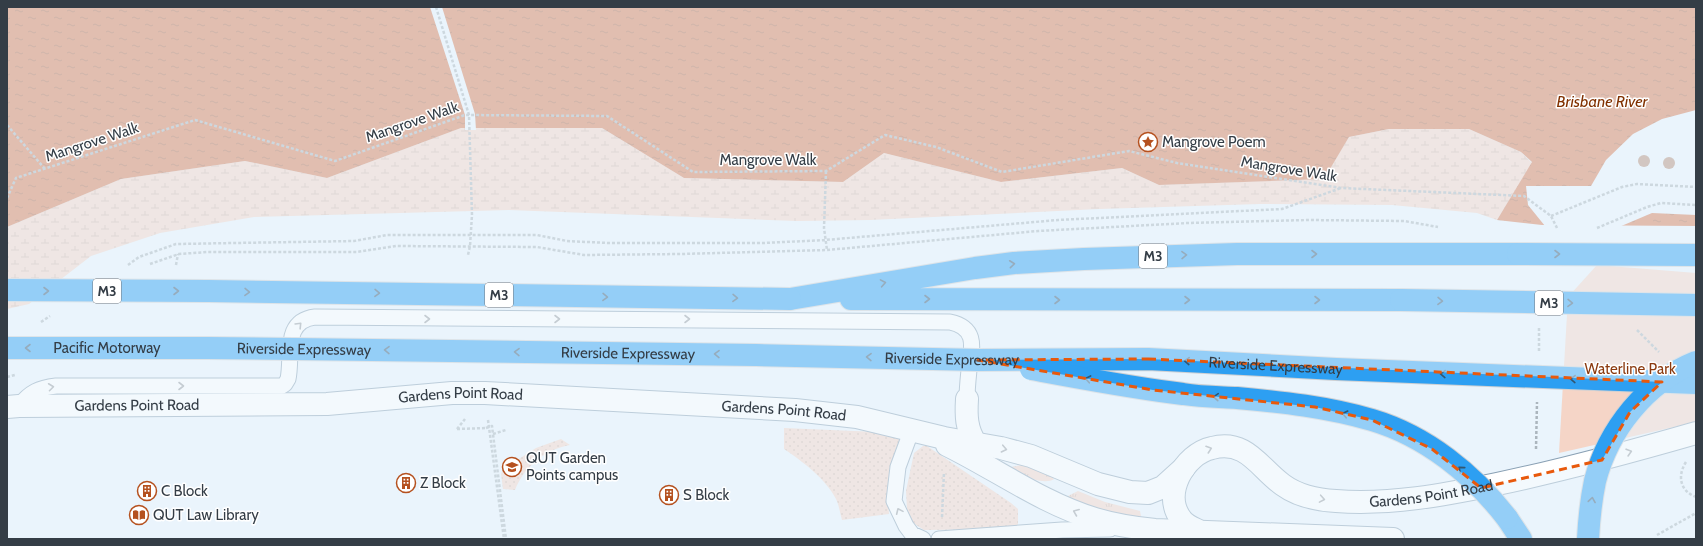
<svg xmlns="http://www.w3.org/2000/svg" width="1703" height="546" viewBox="0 0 1703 546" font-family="Cabin,sans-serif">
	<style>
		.grass { fill: url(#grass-tufts) }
		.wetland { fill: url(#wetland-marsh) }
		.park { fill: #f5d5c7 }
		.garden { fill: url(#garden-dots) }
		.water { fill: url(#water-ripples) }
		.pier { fill: #eaf4fc }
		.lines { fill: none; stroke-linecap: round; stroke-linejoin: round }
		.lane-casing { stroke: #89a0b4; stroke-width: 17 }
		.street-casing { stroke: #89a0b4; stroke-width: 24 }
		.highway-casing { stroke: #ced0d3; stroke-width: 24 }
		.path { stroke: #abb5bd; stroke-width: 2.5; stroke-dasharray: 3 2; stroke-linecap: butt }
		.lane { stroke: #fff; stroke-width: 15 }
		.street { stroke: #fff; stroke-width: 22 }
		.highway { stroke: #2d9ff2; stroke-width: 22 }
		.highway-bridge-casing { stroke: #ced0d3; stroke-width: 24; stroke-linecap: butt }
		.path-bridge { stroke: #abb5bd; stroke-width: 2.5; stroke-dasharray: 3 2; stroke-linecap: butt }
		.highway-bridge { stroke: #2d9ff2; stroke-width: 22 }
		.tree { fill: #b68e7a }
		.oneway { stroke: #325671 }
		.oneway2 { stroke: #9a9ea2 }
		.marked { fill: none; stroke: #e8590c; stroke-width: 3; stroke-dasharray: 8 5; stroke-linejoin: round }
		.labels { text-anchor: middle; stroke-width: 3; stroke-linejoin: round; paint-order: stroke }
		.shield { fill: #fff; stroke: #71777e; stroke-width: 1 }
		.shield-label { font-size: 14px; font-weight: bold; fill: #343d46 }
		.street-label { font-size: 15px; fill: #343d46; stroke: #fff }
		.poi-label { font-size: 15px; fill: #343d46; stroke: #fff; text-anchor: start }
		.park-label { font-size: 15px; fill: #8b3a0f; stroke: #fff }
		.water-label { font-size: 16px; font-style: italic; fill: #813101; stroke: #fff }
	</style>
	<defs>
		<pattern id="grass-tufts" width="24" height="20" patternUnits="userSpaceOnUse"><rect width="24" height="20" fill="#f5d5c7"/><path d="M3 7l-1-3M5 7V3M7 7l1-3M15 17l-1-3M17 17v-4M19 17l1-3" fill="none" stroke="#d3b8ac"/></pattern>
		<pattern id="wetland-marsh" width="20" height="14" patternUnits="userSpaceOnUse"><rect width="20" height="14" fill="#f5d5c7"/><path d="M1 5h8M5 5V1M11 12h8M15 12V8" fill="none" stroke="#d3b8ac"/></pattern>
		<pattern id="garden-dots" width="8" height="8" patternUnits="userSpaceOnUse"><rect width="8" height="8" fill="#f5d5c7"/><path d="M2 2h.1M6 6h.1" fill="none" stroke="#d3b8ac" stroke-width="1.8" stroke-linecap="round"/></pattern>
		<pattern id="water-ripples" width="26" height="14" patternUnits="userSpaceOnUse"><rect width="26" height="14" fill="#d77d56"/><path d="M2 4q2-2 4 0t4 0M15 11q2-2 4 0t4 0" fill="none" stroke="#af6849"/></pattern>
	</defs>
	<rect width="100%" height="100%" fill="#eaf4fc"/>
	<path class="grass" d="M1022,465L1029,466L1052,476L1054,479C1044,486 1018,474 1007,470L1011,467Z
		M1078,491L1105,502L1140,511L1141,516L1136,519L1083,505L1066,497Z"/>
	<path class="wetland" d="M461,128H602L684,178L843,182L884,153L1001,182L1122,168L1159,185L1323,179L1349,137L1389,129H1469L1521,152L1532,163L1497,220L1477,213L1392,205L1260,204L1099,209L870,220L797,221L509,210L254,217L160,233L91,256L29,304L7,309V227L121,179L245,161L327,178Z"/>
	<path class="park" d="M1597,265L1696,273V422L1559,453L1568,297Z"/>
	<path class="garden" d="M784,428L901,433L887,488L889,514L842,520C840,513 839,505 836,499C826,479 802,461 784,449Z
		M561,439L570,445C545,449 524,467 515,490L503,489L501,474L503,469L536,448Z
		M923,446H927L1011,503L1018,509V524L1014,529L924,530L913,523L907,509L906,491L914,453Z"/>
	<path class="water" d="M7,7H1696V226L1542,225L1497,220L1532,162L1521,152L1469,129H1389L1349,137L1324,179L1159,185L1122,168L1001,182L884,153L843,182L684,178L602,128H461L327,178L245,161L121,179L7,227Z"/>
	<path class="pier" d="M430,7H442L475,114L476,130H465V115Z
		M1696,110V215L1652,213L1619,227L1545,226L1528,205L1526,186H1591L1606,160L1633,134L1662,119Z"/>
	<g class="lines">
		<g class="lane-casing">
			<path id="lane" d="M19,406C30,392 39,388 56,386H282L285,384L288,379C293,356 282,321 315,317L950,322C978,328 972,348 969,370C968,380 967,389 967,399
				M912,429L898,467L894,501L906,526L912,534L923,539
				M939,539L1062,530L1110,529"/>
		</g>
		<g class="street-casing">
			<g id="street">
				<path d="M967,399C966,415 966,429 976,444"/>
				<path id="s1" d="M7,407L19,406L327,404L452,393H485L795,410L857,417L944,438L1001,448L1031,456L1098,484L1130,492L1148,493L1163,487L1184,468"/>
				<path d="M947,445C996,469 1042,503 1095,519C1115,525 1135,528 1155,530L1393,539"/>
				<path id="s2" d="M1199,531C1193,528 1185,525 1181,519C1162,494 1184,454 1212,448C1247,439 1259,468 1283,485C1298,496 1318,500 1336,501C1390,505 1444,495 1497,484C1564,470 1630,452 1696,433"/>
			</g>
		</g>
		<g class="highway-casing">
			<path id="highway" d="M790,299L975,268L1014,263L1084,259L1237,254H1518
				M851,299L1401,300
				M1507,518L1521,539"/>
		</g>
		<path class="path" d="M436,7L469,115L472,215L470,246L468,255
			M7,125L45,169
			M826,171L824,228L827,250
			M1551,216L1622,187L1637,184L1696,187
			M1597,228L1647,207L1661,203L1696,205
			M150,264L179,254L208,252H357L396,246L537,247L584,255L681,254L827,250L1038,231L1188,223L1309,220L1404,221L1438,227
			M128,265L139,257L176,244L354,241L387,235H537L567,241L608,243H764L825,240L1058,220L1282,209L1341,188
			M176,265L178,254
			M41,322L50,316
			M1637,330L1659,352
			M1539,351V326
			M7,377L15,375
			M488,420L504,539
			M457,429L465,419
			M457,429L486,428
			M493,434L506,430
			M1536,449L1537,402
			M1686,462C1677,476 1680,491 1696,497
			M942,517L944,472
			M1657,535L1696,513"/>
		<use href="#lane" class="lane"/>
		<use href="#street" class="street"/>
		<use href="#highway" class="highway"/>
		<g class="highway-bridge-casing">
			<g id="highway-bridge">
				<path d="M1518,254L1696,255"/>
				<path d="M7,290L208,291L790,299"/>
				<path d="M1401,300L1696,305"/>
				<path id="s3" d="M7,348H207L756,355L978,360L1148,359L1336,369L1696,383"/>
				<path d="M1031,369C1081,378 1132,388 1183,394C1201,397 1219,397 1237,398C1282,402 1328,407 1372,420C1426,436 1473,474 1507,518"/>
				<path d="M1588,539C1589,520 1591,500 1595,481C1608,430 1646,382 1696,362"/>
			</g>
		</g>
		<path class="path-bridge" d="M7,198L16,178L195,120L335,161L465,115L607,116L693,172L826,171L885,135L936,147L1002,172L1129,151L1177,163L1341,188L1524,196L1551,216L1557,228
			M486,428L492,426L506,539"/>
		<use href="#highway-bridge" class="highway-bridge"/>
	</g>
	<g class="tree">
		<circle cx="1644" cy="161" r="6"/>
		<circle cx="1669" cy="163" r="6"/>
	</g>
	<defs><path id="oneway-chevron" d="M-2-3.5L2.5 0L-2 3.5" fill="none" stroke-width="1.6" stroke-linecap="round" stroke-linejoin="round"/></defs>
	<g class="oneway">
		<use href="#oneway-chevron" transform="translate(1314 254)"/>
		<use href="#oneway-chevron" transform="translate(1557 254)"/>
		<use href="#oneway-chevron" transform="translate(1184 255) rotate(-1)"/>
		<use href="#oneway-chevron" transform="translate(1012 264) rotate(-6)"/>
		<use href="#oneway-chevron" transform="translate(883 283) rotate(-10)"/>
		<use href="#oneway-chevron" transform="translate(46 291)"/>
		<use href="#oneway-chevron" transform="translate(176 291)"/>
		<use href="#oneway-chevron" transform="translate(247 292) rotate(1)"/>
		<use href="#oneway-chevron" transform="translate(377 293) rotate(1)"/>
		<use href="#oneway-chevron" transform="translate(605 297) rotate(1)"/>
		<use href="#oneway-chevron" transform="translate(735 298) rotate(1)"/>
		<use href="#oneway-chevron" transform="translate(927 299)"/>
		<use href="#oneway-chevron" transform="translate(1057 300)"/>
		<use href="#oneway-chevron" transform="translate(1187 300)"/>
		<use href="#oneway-chevron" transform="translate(1317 300)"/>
		<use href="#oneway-chevron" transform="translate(1440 301) rotate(1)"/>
		<use href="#oneway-chevron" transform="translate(1570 303) rotate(1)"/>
		<use href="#oneway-chevron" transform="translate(28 348) rotate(-180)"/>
		<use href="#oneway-chevron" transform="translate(387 350) rotate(-179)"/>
		<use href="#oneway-chevron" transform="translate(517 352) rotate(-179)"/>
		<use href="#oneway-chevron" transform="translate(717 354) rotate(-179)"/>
		<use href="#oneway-chevron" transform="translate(869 357) rotate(-179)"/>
		<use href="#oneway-chevron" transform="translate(1187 361) rotate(-177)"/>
		<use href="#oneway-chevron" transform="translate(1443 374) rotate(-178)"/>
		<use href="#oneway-chevron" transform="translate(1088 379) rotate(-169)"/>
		<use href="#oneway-chevron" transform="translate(1573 379) rotate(-178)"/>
		<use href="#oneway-chevron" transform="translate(1216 397) rotate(-176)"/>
		<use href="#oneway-chevron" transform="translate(1345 414) rotate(-167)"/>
		<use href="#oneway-chevron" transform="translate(1461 469) rotate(-140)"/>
		<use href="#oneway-chevron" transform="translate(1592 500) rotate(-81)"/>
	</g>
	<g class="oneway2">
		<use href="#oneway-chevron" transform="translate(427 319)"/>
		<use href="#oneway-chevron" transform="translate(557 319)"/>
		<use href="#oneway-chevron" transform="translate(687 319)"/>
		<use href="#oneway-chevron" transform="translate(299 325) rotate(-46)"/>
		<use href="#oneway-chevron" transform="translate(181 386)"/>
		<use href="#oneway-chevron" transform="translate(51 387) rotate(-7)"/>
		<use href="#oneway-chevron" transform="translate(1004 449) rotate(12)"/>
		<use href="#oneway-chevron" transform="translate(1209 449) rotate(-19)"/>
		<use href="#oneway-chevron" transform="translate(1629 452) rotate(-16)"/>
		<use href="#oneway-chevron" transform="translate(1322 499) rotate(10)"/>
		<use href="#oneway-chevron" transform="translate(899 511) rotate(-114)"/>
		<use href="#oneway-chevron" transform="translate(1076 512) rotate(-158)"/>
	</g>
	<path d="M0 0H1703V546H0ZM1148,359L1662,382L1630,412L1602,460L1481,488L1432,449L1372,420L1315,407L1153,390L978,360Z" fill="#eaf4fc" fill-opacity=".55" fill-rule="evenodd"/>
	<path class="marked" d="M1148,359L1662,382L1630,412L1602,460L1481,488L1432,449L1372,420L1315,407L1153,390L978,360Z"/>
	<defs>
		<g id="sight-ring" transform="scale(1)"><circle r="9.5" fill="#fff" stroke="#b5511f" stroke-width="1.5"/><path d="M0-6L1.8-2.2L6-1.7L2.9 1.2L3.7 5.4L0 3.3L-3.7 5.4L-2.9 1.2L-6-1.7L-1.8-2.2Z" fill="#b5511f"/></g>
		<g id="university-ring" transform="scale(1)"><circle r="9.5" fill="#fff" stroke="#b5511f" stroke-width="1.5"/><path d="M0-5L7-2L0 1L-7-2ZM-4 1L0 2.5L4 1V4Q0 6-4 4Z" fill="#b5511f"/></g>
		<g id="building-ring" transform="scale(1)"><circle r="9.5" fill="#fff" stroke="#b5511f" stroke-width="1.5"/><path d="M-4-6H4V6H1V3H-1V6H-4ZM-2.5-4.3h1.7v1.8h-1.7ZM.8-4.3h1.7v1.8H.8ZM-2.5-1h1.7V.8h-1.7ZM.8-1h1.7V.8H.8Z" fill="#b5511f"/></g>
		<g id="library-ring" transform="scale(1)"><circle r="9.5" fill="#fff" stroke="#b5511f" stroke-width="1.5"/><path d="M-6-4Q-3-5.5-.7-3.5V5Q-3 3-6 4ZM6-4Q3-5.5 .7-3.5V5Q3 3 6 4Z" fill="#b5511f"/></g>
	</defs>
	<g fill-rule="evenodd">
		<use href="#sight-ring" x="1148" y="142"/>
		<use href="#university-ring" x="512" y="467"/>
		<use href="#building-ring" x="406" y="483"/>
		<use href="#building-ring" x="147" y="491"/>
		<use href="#building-ring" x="669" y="495"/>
		<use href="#library-ring" x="139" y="515"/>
	</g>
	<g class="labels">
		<g class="shield">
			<rect x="1139" y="244" width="28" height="24" rx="3"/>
			<rect x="93" y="279" width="28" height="24" rx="3"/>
			<rect x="485" y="283" width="28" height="24" rx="3"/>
			<rect x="1535" y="291" width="28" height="24" rx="3"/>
		</g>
		<g class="shield-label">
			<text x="1153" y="261">M3</text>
			<text x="107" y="296">M3</text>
			<text x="499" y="300">M3</text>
			<text x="1549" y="308">M3</text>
		</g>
		<g class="street-label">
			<text transform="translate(412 122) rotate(-19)" y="5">Mangrove Walk</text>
			<text transform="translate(92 142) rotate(-18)" y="5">Mangrove Walk</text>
			<text x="768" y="165">Mangrove Walk</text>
			<text transform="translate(1289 169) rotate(9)" y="5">Mangrove Walk</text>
			<text dy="5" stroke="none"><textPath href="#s3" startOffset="100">Pacific Motorway</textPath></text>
			<text dy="5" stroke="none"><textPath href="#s3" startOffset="297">Riverside Expressway</textPath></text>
			<text dy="5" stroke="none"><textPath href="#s3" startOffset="621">Riverside Expressway</textPath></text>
			<text dy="5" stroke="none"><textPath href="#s3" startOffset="945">Riverside Expressway</textPath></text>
			<text dy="5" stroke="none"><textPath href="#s3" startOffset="1269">Riverside Expressway</textPath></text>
			<text dy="5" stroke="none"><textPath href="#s1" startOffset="454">Gardens Point Road</textPath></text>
			<text dy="5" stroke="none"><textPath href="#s1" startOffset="130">Gardens Point Road</textPath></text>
			<text dy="5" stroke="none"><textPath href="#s1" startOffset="778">Gardens Point Road</textPath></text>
			<text dy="5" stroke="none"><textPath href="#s2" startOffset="348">Gardens Point Road</textPath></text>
		</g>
		<g class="poi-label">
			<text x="1162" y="147">Mangrove Poem</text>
			<text x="526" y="463">QUT Garden<tspan x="526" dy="17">Points campus</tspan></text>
			<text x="420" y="488">Z Block</text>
			<text x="161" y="496">C Block</text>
			<text x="683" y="500">S Block</text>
			<text x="153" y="520">QUT Law Library</text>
		</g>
		<g class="park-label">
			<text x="1630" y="374">Waterline Park</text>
		</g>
		<g class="water-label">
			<text x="1602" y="107">Brisbane River</text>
		</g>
	</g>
	<rect width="1703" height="546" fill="none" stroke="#343d46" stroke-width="16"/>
</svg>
